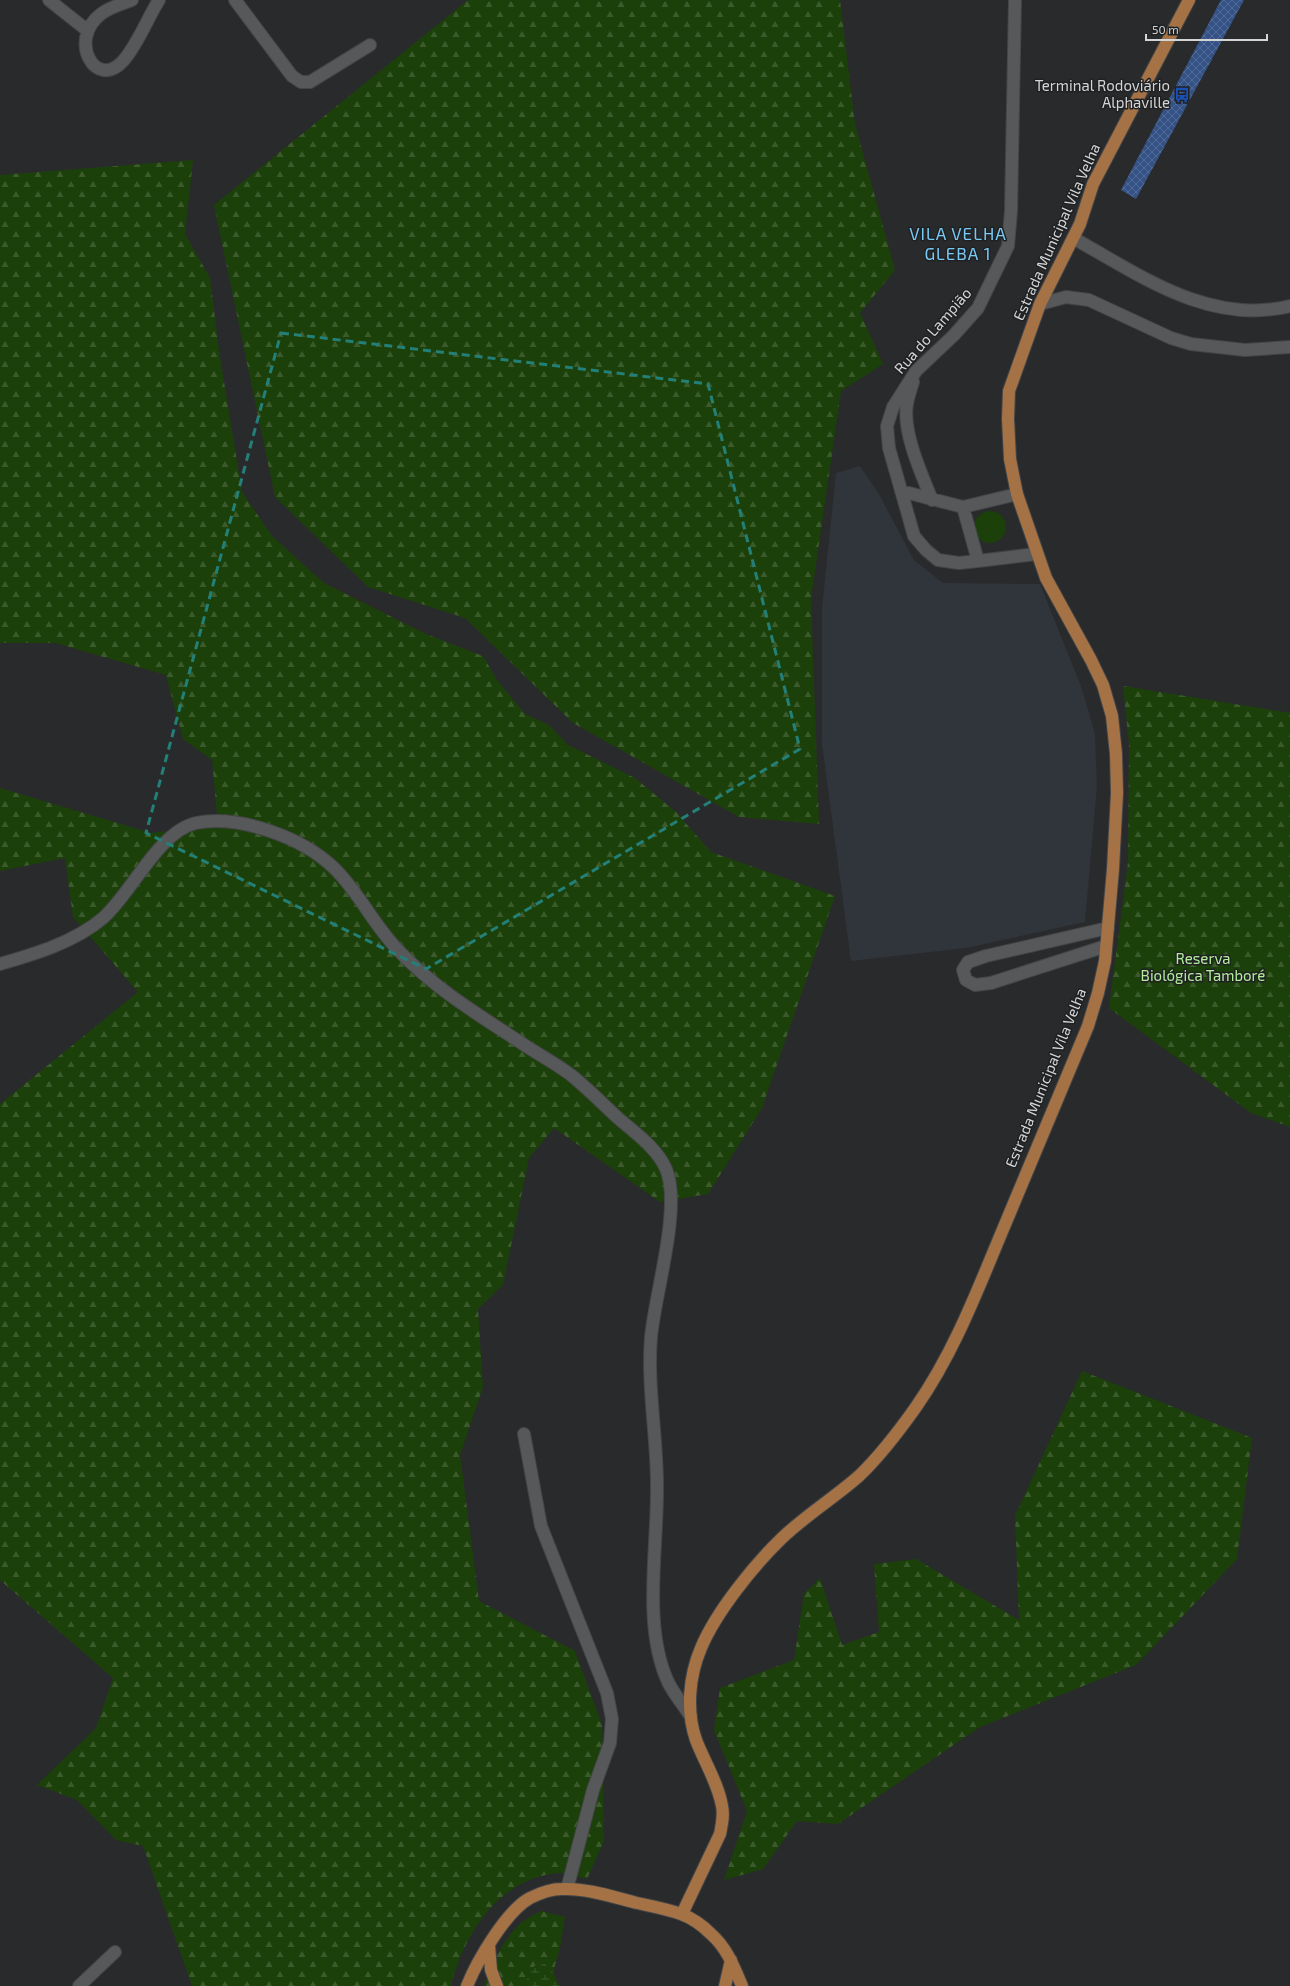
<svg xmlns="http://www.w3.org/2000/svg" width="1290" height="1986" viewBox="0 0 1290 1986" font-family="'Exo 2',sans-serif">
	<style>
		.built { fill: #30343b }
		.green { fill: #1c4009 }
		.forest { fill: url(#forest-firs) }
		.wetland { fill: url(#wetland-marsh) }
		.building { fill: url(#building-cross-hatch) }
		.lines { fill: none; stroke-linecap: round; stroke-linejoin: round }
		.minor-casing { stroke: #444547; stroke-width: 14 }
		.major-casing { stroke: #444547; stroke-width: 14 }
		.minor { stroke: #56585a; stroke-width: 12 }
		.major { stroke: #a57246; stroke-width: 12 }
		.marked { fill: none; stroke: #238078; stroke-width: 3; stroke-dasharray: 8 5; stroke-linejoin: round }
		.labels { text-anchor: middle; stroke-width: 3; stroke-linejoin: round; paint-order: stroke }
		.poi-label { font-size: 15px; fill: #d4d5d6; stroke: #1f2123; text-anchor: end }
		.street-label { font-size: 15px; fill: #d4d5d6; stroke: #1f2123 }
		.park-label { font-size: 15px; fill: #b3ed9c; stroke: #1f2123 }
		.quarter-label { font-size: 17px; letter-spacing: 1px; fill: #79caf5; stroke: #1f2123 }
	</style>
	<defs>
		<pattern id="forest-firs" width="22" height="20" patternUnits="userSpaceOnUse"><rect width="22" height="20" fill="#1c4009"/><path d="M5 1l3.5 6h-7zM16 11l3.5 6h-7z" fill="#3c5b2c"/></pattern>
		<pattern id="wetland-marsh" width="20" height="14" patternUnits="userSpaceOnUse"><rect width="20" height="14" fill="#1c4009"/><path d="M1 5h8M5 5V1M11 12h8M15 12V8" fill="none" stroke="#3c5b2c"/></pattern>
		<pattern id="building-cross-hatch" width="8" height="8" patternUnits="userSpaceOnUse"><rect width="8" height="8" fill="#355286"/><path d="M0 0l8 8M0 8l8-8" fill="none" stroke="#516a96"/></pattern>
	</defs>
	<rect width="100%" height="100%" fill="#292a2c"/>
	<path class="built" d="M860,466L879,494L914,560L943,583L1040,584L1081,686L1095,734L1097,786L1085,922L966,948L851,961L822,744V608L836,473Z"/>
	<path class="green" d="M974 527a16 16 0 1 1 32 0a16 16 0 1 1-32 0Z"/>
	<path class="forest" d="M468,0H840L855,124L895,270L860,313L883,364L841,391L811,599L819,824L739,817L573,723L465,618L368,587L275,497L214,205Z
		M193,160L185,234L210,278L219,351L242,492L272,536L324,583L426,634L483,656L497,680L525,714L549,725L568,745L635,778L676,812L711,852L835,896L762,1108L708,1194L660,1202L554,1128L529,1158L503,1285L478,1309L483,1387L460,1455L479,1601L575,1651L602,1725L604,1841L587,1879C578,1877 568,1873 560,1873C500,1877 464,1933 451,1986H192L143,1846L116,1840L77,1800L37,1785L96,1728L113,1678L0,1580V1104L138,992L73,917L65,858L0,871V788L151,833L218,825L212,760L183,739L166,675L55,643H0V175Z
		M1123,686L1290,713V1127L1251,1113L1109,1008L1128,862L1129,744Z
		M1082,1371L1252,1438L1237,1559L1136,1665L980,1727L838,1824L797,1821L763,1869L724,1880L747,1811L714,1730L720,1688L794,1660L804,1594L820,1578L842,1645L879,1632L874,1564L916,1559L1019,1620L1015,1516Z
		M541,1911L565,1917L560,1948L553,1972L541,1960L530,1971L524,1986H484C489,1967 506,1935 522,1922C527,1918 534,1915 541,1911Z"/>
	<path class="wetland" d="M541,1960L553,1972L559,1986H524L530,1971Z"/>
	<path class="building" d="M1221,0H1244L1136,199L1121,190Z"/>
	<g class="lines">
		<g class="minor-casing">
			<path id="minor" d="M49,0L88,31
				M132,0C122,4 110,7 101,14C67,40 96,91 123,61C138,44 147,19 159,0
				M235,0L292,76L301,82H310L370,45
				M1073,238C1140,275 1209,326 1290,306
				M1040,304L1066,297L1089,300L1171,338L1191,344L1245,350L1290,347
				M913,382C911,389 908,397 907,404C902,432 922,475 932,500
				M901,491L963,507
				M1017,494L963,507L978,561L1036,554
				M978,561L959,563L938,560L926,550L914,536L889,448L887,426L893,407L916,371L954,335L978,308L1008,246L1011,211L1015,0
				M1106,946L991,983L975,985L966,980L963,970L968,962L986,956L1108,928
				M0,964C35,954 75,942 103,918C131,894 159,831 196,823C239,814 303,838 334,868C359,892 374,926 399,951C437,991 484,1018 529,1048C543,1057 558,1065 571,1075C587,1088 603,1104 618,1118C635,1133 657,1148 666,1169C682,1206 655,1294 651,1337C647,1387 657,1436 657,1485C658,1547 642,1625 668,1682C674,1694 684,1706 691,1717
				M524,1434L541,1526L607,1693L612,1719L610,1743L593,1790L567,1889
				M79,1986L115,1952"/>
		</g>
		<g class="major-casing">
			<path id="major" d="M682,1914L720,1834C722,1824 724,1815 722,1806C718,1783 704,1761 696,1740C686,1711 689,1676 701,1648C716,1612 754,1565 782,1538C806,1515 834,1498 859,1476C880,1456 899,1431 916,1407C953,1354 976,1294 1001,1234C1030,1165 1059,1095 1088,1026L1098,993L1105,961L1113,869L1117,793L1116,754L1112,716L1103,685L1091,660L1046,578L1017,494L1010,459L1008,419L1009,391L1040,304L1080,224L1093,184L1189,0
				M489,1945L491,1970L497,1986
				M467,1986C477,1961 506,1911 530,1898C540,1893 551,1889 562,1889C587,1888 613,1897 637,1903C651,1906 667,1909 681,1914C692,1918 703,1926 711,1934C727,1948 734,1967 742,1986
				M725,1986L731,1960"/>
		</g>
		<use href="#minor" class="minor"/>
		<use href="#major" class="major"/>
	</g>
	<path class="marked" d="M281,333L708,384L800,749L426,969L146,833Z"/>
	<defs>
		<g id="bus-bare" transform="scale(1.2)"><path d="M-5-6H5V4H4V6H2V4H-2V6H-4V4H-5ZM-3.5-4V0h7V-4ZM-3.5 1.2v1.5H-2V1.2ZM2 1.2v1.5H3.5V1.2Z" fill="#1a4fb4" stroke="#1f2123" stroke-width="2.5" paint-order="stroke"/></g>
	</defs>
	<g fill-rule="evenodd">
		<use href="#bus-bare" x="1182" y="95"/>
	</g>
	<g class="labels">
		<g class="poi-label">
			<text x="1170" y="91">Terminal Rodoviário<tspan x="1170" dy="17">Alphaville</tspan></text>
		</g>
		<g class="street-label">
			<text transform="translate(1057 232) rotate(-66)" y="5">Estrada Municipal Vila Velha</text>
			<text transform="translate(933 331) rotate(-49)" y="5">Rua do Lampião</text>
			<text transform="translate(1046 1078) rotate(-68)" y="5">Estrada Municipal Vila Velha</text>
		</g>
		<g class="park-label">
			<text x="1203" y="964">Reserva<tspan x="1203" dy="17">Biológica Tamboré</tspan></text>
		</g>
		<g class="quarter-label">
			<text x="958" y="240">VILA VELHA<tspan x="958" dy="20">GLEBA 1</tspan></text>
		</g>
	</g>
	<path d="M1146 34v6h121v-6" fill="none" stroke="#d4d5d6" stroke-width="2"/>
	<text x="1152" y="34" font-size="12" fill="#d4d5d6" stroke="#1f2123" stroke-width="3" paint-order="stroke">50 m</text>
</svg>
